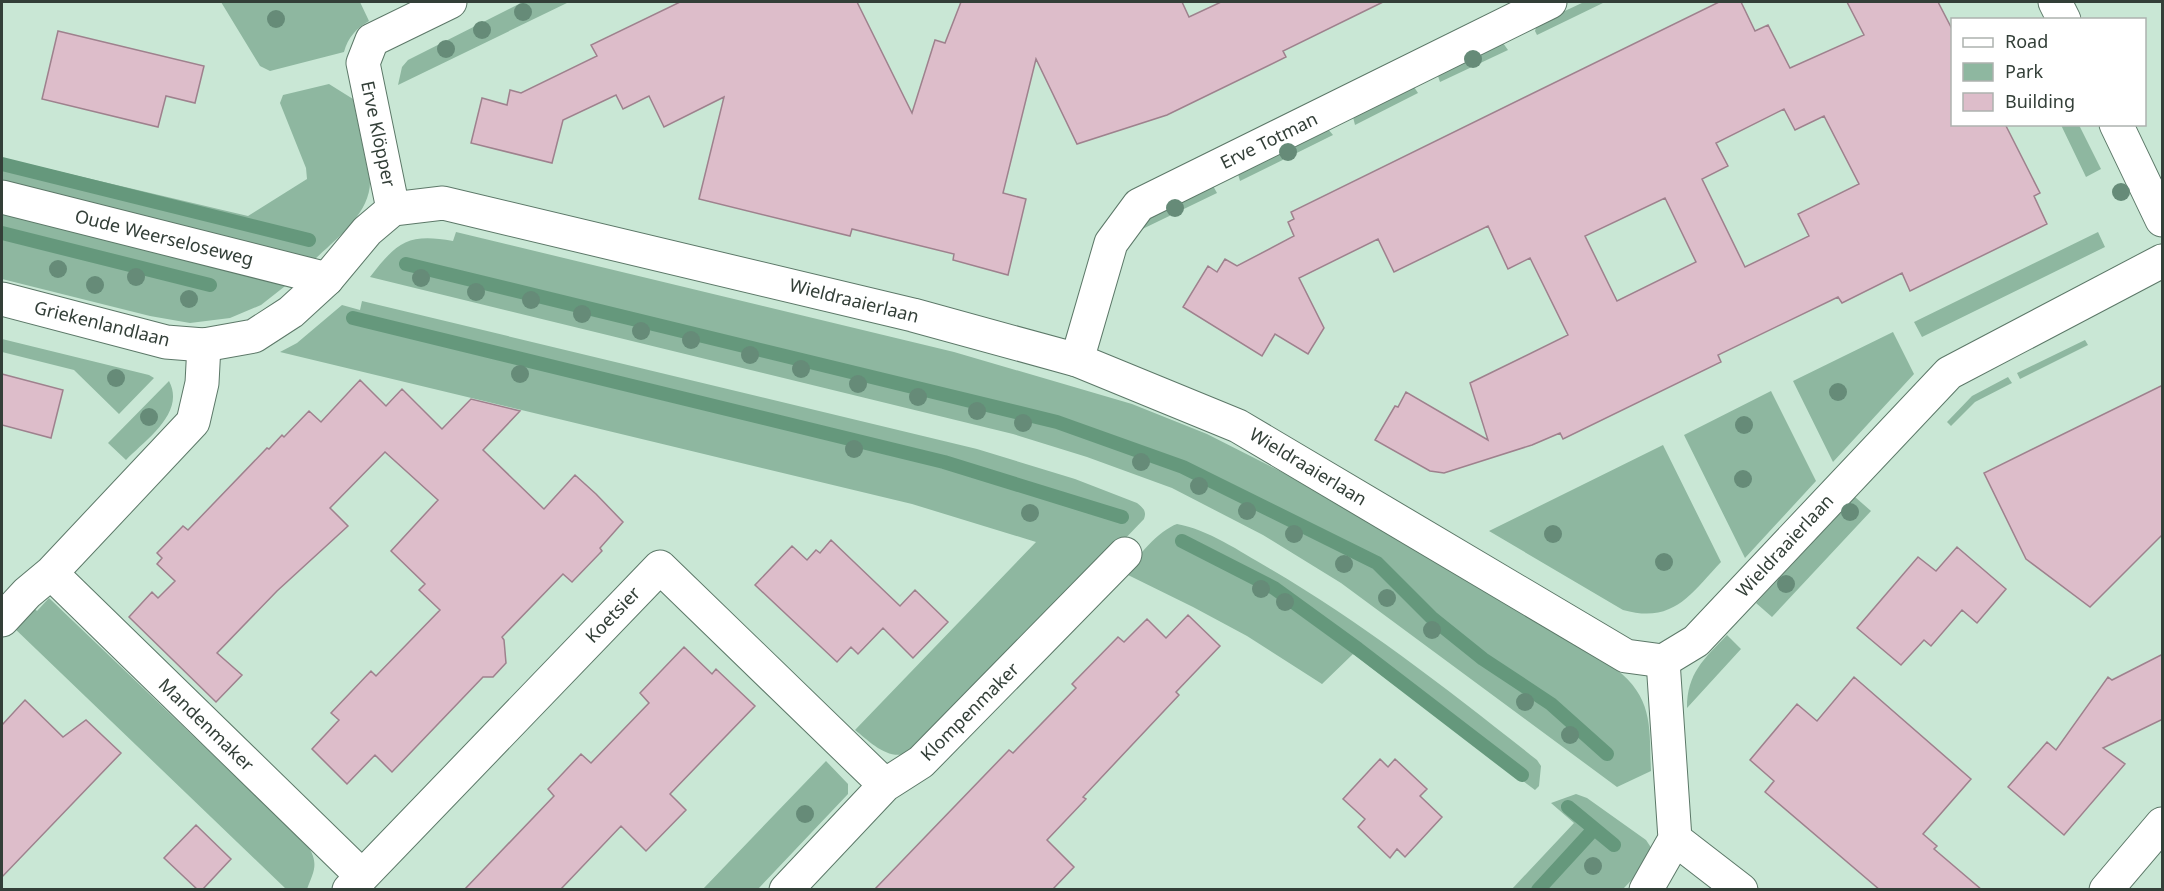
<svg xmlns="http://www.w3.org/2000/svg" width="2164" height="891" viewBox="0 0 2164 891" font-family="'Noto Sans',sans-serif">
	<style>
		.green { fill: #8eb7a0 }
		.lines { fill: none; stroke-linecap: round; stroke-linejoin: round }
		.stream { stroke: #65987c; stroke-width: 14 }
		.building { fill: #ddbdca; stroke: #9e818d; stroke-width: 1.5; fill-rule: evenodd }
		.minor-casing { stroke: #5c7868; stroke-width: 35 }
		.tertiary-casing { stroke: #5c7868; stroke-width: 35 }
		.minor { stroke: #fff; stroke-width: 33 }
		.tertiary { stroke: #fff; stroke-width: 33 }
		.tree { fill: #668b78 }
		.labels { text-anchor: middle; stroke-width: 4.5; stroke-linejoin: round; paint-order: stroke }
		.street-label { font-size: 18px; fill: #333f38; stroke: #fff }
	</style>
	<rect width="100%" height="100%" fill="#c9e7d5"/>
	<path class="green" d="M221,2H360L369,21C356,29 348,37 344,52L270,71L260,66Z
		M523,2H569L398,85L402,67L408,60Z
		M1584,2H1605L1537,35L1535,31L1537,24Z
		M1503,43L1508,50L1440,82L1438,76Z
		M329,84L353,99L370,182C370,215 333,241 311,263L2,186V158L248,216L307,179L306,168L280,103L283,95Z
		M1414,87L1418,93L1355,125L1353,117Z
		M2061,125H2079L2101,169L2086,177Z
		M1328,129L1333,135L1240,181L1238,174Z
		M1212,184L1217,193L1132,234L1145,218Z
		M2,210L289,283L261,305L230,318L190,323L150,316L2,279Z
		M456,232L954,352L1132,404L1207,434L1284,473L1616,669C1654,699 1649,727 1651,771L1617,787L1341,583L1263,535L1172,488L1087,457L1013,434L370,277C397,242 408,233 453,241Z
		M2098,232L2105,247L1922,337L1914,322Z
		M362,301L977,449L1075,479L1137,503C1143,508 1147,511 1144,519L927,745C920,748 912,752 905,754C886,759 869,741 855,730L1036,542L912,504L280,352L297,343L342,305L360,310Z
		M1893,332L1914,374L1833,462L1793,381Z
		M2,339L149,375L154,378L119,414L74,370L2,352Z
		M2085,340L2088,345L2020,379L2017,373Z
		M2008,377L2012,383L1975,402L1951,426L1947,422L1972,396Z
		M169,381C186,413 145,440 126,460L108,443Z
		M1771,391L1816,481L1745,558L1684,435Z
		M1663,445L1721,562C1690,595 1673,624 1623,610L1489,531Z
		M1855,497L1871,511L1772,617L1756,603Z
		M1177,524C1207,529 1241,552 1267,567C1363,623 1450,691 1537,760L1541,766L1539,786L1535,790L1353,654L1322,684L1247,636L1193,607L1128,575C1133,558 1160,530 1177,524Z
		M49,598L308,846C319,864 314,871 307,889H286L12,626L32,606L37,611Z
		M1727,635L1741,649L1687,708C1687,673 1704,659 1727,635Z
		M826,761L848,784V794L758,889H703Z
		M1576,794L1587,798L1646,840L1652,849L1649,862L1623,889L1511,890L1574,823L1551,803Z"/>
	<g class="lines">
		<path class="stream" d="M2,164L309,240
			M2,233L210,285
			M406,264L1057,422L1183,467L1377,563L1432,618L1483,659L1551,704L1607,754
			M353,318L944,462L1122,517
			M1182,541L1274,588L1358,649L1522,775
			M1568,807L1614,845
			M1538,890L1594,829"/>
	</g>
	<path class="building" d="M680,2H857L912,113L935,40L945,43L961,2H1182L1189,17L1221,2H1383L1283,51L1286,57L1167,115L1077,144L1036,59L1003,193L1026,199L1008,275L953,260L954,254L852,229L850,236L699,199L724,97L664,127L649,96L623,109L616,95L563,120L552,163L471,143L482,98L507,105L510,90L521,93L597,56L591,45Z
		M1719,2H1741L1755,31L1768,25L1790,68L1864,35L1847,2H1938L1953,31V124H2005L2040,193L2034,196L2047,224L1910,291L1902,273L1842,303L1838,297L1718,355L1721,362L1563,439L1560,433L1532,445L1444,473L1430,471L1375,440L1395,406L1398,407L1406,392L1488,440L1470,383L1568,335L1530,258L1508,269L1488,226L1394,272L1378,239L1299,278L1324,328L1308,354L1275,334L1262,356L1183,307L1208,266L1217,272L1225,259L1237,266L1294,236L1288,222L1294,219L1291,212ZM1784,109L1795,130L1824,116L1859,184L1798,214L1809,236L1745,267L1702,179L1728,166L1716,143ZM1665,198L1696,262L1617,301L1585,236Z
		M58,31L204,66L195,103L166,96L158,127L42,99Z
		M2,374L63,390L51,438L2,425Z
		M360,380L386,406L402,389L442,429L471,399L520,411L483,450L544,509L575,475L596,494L623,522L600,548L602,551L572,582L563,574L502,637L504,640L506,663L493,677H483L392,772L375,755L347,784L312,749L339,720L331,713L371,671L376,676L440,610L419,590L425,584L391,551L438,500L385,452L330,508L348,526L277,591L217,653L242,675L216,702L129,617L152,592L158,598L175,581L157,564L162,558L157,553L183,526L188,530L267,448L269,449L282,435L284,437L309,411L321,422Z
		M2163,385V534L2090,607L2026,559L1984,473Z
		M831,540L900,606L915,590L948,622L913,658L883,628L858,654L851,647L837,662L755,585L792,546L807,560L816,550L820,553Z
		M1957,547L2006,589L1977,623L1962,610L1931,646L1924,640L1901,665L1857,628L1918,557L1936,571Z
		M1188,615L1220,646L1176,692L1179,695L1083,797L1086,799L1047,840L1074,867L1052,890H874L1009,750L1013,753L1076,688L1072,684L1118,637L1124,642L1147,619L1166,638Z
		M684,647L712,674L716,669L755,706L670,794L686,810L646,851L621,826L560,890H464L554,796L548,789L581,754L591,763L649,703L640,693Z
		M2163,654V719L2103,748L2125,764L2064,835L2008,787L2047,742L2056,750L2108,677L2112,680Z
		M1854,677L1971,779L1923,834L1937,846L1934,849L1982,890H1880L1765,792L1774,781L1750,760L1797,704L1817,721Z
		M25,700L63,737L86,720L121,753L2,877V725Z
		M1380,759L1388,767L1395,759L1427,789L1420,796L1442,817L1405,857L1397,849L1390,858L1358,827L1365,819L1343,799Z
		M196,825L231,859L202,890H198L164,858Z"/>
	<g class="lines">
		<g class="minor-casing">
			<path id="minor" d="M2055,2L2064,20
				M2116,124L2162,220
				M2,197L327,279
				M393,209L363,63L372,40L450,2
				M1077,360L1111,243L1139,205L1550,2
				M51,573L362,876
				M2,620L27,593L51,573L193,422L202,383L204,345
				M1663,661L1675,839L1741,890
				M349,890L660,567L885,785
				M786,890L885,785L921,762L1125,554
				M1646,890L1675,839
				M2106,890L2162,824"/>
		</g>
		<g class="tertiary-casing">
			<path id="tertiary" d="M2,299L166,342L204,345L254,336L291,312L327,279L367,231L393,209L443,203L913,315L1077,360L1238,426L1626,656L1663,661L1696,641L1949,373L2162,261"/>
		</g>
		<use href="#minor" class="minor"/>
		<use href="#tertiary" class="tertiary"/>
	</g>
	<g class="tree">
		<circle cx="523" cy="12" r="9"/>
		<circle cx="276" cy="19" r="9"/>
		<circle cx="482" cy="30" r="9"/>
		<circle cx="446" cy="49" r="9"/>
		<circle cx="1473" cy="59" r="9"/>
		<circle cx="1288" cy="152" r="9"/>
		<circle cx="2121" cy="192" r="9"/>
		<circle cx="1175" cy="208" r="9"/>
		<circle cx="58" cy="269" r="9"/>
		<circle cx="136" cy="277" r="9"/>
		<circle cx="421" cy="278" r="9"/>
		<circle cx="95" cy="285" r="9"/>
		<circle cx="476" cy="292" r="9"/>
		<circle cx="189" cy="299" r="9"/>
		<circle cx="531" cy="300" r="9"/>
		<circle cx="582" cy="314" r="9"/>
		<circle cx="641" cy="331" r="9"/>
		<circle cx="691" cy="340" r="9"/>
		<circle cx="750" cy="355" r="9"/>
		<circle cx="801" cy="369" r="9"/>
		<circle cx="520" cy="374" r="9"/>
		<circle cx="116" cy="378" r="9"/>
		<circle cx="858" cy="384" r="9"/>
		<circle cx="1838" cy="392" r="9"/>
		<circle cx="918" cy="397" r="9"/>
		<circle cx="977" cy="411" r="9"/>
		<circle cx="149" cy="417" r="9"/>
		<circle cx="1023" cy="423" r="9"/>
		<circle cx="1744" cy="425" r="9"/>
		<circle cx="854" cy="449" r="9"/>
		<circle cx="1141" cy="462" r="9"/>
		<circle cx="1743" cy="479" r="9"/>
		<circle cx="1199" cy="486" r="9"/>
		<circle cx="1247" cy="511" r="9"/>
		<circle cx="1850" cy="512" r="9"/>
		<circle cx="1030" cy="513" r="9"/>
		<circle cx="1294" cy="534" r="9"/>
		<circle cx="1553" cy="534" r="9"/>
		<circle cx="1664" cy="562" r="9"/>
		<circle cx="1344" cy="564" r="9"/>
		<circle cx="1786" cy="584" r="9"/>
		<circle cx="1261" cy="589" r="9"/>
		<circle cx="1387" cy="598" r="9"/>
		<circle cx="1285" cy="602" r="9"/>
		<circle cx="1432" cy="630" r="9"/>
		<circle cx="1525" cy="702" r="9"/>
		<circle cx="1570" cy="735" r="9"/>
		<circle cx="805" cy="814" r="9"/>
		<circle cx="1593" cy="866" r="9"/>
	</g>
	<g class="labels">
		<g class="street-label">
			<text transform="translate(378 134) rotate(78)" y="6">Erve Klöpper</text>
			<text transform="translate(1269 141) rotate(-26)" y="6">Erve Totman</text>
			<text transform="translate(164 238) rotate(14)" y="6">Oude Weerseloseweg</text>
			<text transform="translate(854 301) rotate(14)" y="6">Wieldraaierlaan</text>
			<text transform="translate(102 324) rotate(14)" y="6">Griekenlandlaan</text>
			<text transform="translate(1308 467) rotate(31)" y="6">Wieldraaierlaan</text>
			<text transform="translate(1785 546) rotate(-47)" y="6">Wieldraaierlaan</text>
			<text transform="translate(613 615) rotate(-46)" y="6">Koetsier</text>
			<text transform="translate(970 712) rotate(-45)" y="6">Klompenmaker</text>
			<text transform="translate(206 725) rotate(44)" y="6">Mandenmaker</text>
		</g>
	</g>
	<rect width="2164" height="891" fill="none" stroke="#333f38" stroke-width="6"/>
	<rect x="1951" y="18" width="195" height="108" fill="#ffffff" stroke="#adb2af" stroke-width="1.5"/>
	<rect x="1963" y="38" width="30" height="9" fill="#ffffff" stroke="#adb2af" stroke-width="1.5"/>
	<text x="2005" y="48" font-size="18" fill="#333f38">Road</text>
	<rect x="1963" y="63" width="30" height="18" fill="#8eb7a0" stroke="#adb2af" stroke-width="1.5"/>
	<text x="2005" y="78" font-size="18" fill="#333f38">Park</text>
	<rect x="1963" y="93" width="30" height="18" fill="#ddbdca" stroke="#adb2af" stroke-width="1.5"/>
	<text x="2005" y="108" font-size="18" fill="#333f38">Building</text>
</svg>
